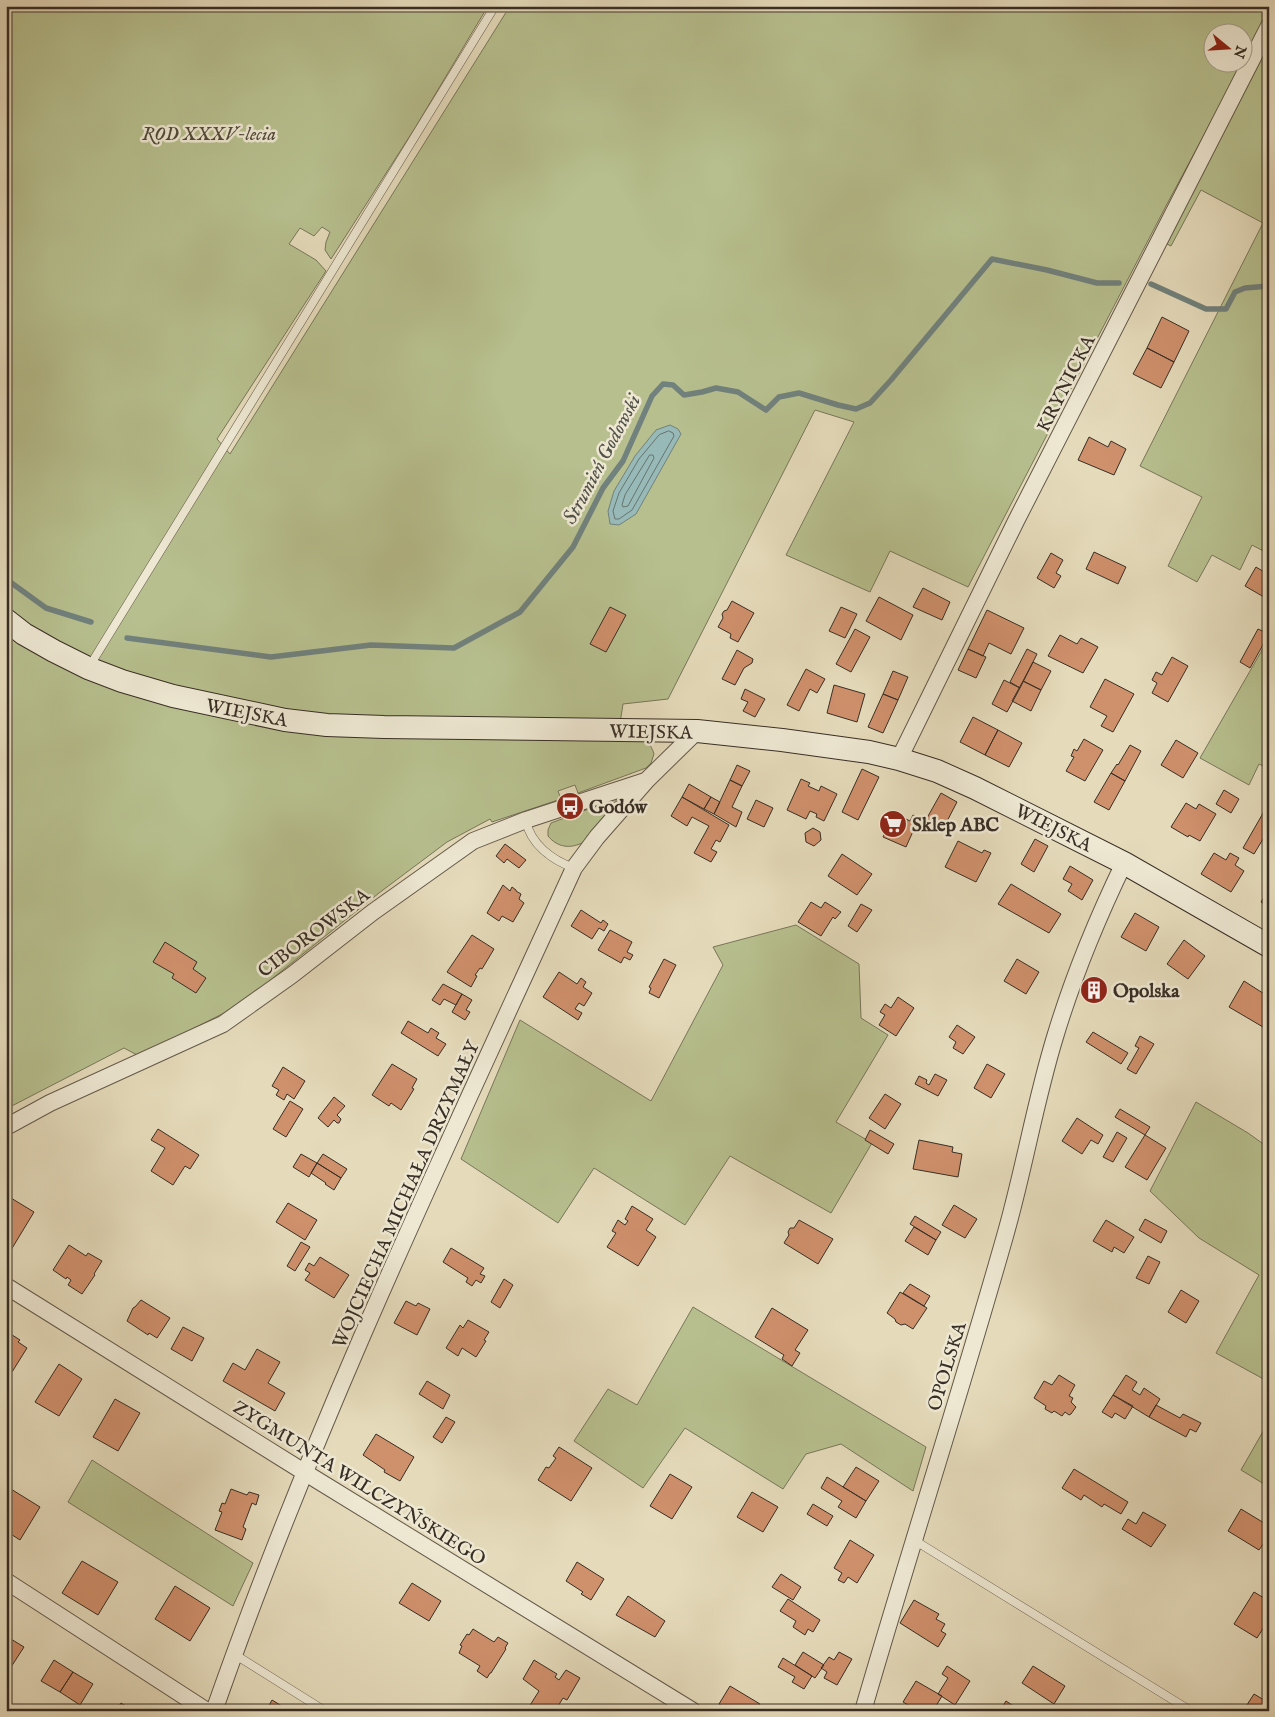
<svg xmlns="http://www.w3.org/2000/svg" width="1275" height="1717" viewBox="0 0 1275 1717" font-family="'IM FELL English',serif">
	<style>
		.green { fill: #b7bf8e; stroke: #78765a; fill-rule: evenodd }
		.water { fill: #97b9b7; stroke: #71817d }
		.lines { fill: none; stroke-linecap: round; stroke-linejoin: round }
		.shore { stroke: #68746e; stroke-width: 1 }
		.stream { stroke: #71817d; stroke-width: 5.5 }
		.building { fill: #cf906c; stroke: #382e25 }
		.lane-casing { stroke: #63594a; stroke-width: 9 }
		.street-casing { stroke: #63594a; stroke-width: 18 }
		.secondary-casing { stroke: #382e25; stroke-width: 24 }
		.lane { stroke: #eee8d3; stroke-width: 8 }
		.street { stroke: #eee8d3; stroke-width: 16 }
		.secondary { stroke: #eee8d3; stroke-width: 22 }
		.labels { text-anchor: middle; stroke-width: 5; stroke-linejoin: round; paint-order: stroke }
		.park-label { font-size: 19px; font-style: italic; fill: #514b3a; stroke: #eee8d3 }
		.street-label { font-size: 19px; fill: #382e25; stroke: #eee8d3 }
		.poi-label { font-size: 19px; font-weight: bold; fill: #382e25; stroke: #eee8d3; text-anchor: start }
		.water-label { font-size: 20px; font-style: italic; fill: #50514a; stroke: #eee8d3 }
	</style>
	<rect width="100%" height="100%" fill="#e5dbbb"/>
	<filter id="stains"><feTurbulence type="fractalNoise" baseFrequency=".004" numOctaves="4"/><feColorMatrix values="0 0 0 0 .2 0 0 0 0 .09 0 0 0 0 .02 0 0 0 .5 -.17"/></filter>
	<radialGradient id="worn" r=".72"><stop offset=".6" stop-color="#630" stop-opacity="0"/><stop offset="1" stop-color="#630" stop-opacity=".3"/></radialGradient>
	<path class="green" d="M6,6H488L415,128L331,259L325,250L326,242L330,232L322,227L314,236L300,228L289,244L316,260L326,271L217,439L230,454L510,6H1269V14L1167,204L968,587L890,551L870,592L786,555L854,422L815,410L668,699L623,704L618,736C635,738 648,734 654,754L651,763L646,768L578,793L575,785L558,791L561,799L492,822L490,819L447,842L379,893L263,986L224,1013L139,1056L124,1048L6,1109ZM1212,32H1242V62H1212Z
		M1269,34V554L1252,545L1240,570L1212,555L1197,582L1168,566L1202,497L1140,466L1263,223L1201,190L1171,246L1163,242Z
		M1269,638V769L1259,764L1249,785L1200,758Z
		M618,798L584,842C571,849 558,848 548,836V830L551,823Z
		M796,925L859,964L861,1018L888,1035L836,1122L872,1143L831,1213L730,1156L685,1225L594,1168L558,1223L461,1159L520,1020L651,1101L723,965L713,947Z
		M1196,1102L1248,1133L1269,1148V1382L1216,1353L1259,1275L1199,1238L1150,1191Z
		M693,1307L926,1447L913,1491L841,1444L806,1454L783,1489L685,1428L643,1488L574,1441L608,1389L637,1405Z
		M1269,1421V1487L1241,1470Z
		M92,1460L253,1563L233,1606L68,1502Z"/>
	<path class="water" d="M670,425L678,429L681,434L636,514L619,525L610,524L608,511L614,491L635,456L656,430Z"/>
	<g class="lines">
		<path class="shore" d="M669,431L673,433L674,436L632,510L619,519H615L613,511L619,493L639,459L659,435Z
			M650,455H653L654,458L628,506L623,507L622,505L625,495Z"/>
		<path class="stream" d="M1151,284L1206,309H1226L1235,292L1245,288L1269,286
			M6,579L46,608L91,622
			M127,638L271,657L371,645L454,648L520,612L573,547L603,488L623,461L652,396L663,384L673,385L684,395L702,392L716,388L738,392L766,410L779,397L799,393L838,405L856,409L870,403L891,380L992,259L1047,270L1097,283H1119"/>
	</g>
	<path class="building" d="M1162,317L1189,331L1174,362L1147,348Z
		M1147,348L1174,362L1161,388L1133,374Z
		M1089,437L1108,447L1111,441L1126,449L1114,475L1078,460Z
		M1094,552L1126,567L1118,584L1086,569Z
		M1051,553L1063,560L1056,573L1061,576L1054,588L1037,578Z
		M1256,567L1269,575V600L1245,586Z
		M923,588L950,602L942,620L913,607Z
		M879,597L913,615L901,640L866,621Z
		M732,601L754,613L738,642L730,638L731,634L718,627L723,618L722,614L724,611L727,610Z
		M610,607L626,615L606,652L590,644Z
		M841,607L857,614L845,638L829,631Z
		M987,610L1024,628L1011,654L989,643L983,656L968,649Z
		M855,629L870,637L851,672L836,664Z
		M1258,629L1269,634L1250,668L1240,662Z
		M1060,635L1077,644L1081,638L1098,647L1083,673L1048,656Z
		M968,649L986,657L976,678L958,670Z
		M1027,649L1037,654L1020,688L1010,682Z
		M737,650L753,659L752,663L744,668L735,685L722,679Z
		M1172,657L1188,666L1168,702L1152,693L1157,683L1152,680L1156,672L1162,675Z
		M1033,662L1051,671L1041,690L1023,681Z
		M806,669L825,679L817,693L810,689L799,711L787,705Z
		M893,671L908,677L898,700L883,694Z
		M1105,679L1134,694L1113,732L1101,726L1107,716L1090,707Z
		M1004,680L1020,688L1007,712L992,704Z
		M1023,681L1041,690L1031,711L1012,701Z
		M834,685L865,694L857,722L827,713Z
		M745,689L765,699L755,717L743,711L748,702L741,699Z
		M883,694L898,700L883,733L868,727Z
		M973,717L998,730L985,755L960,742Z
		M998,730L1022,743L1009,767L985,755Z
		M1084,739L1103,750L1085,781L1066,771L1074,757L1071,756L1074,749L1077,751Z
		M1176,740L1198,753L1183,778L1161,765Z
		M1130,745L1141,751L1125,781L1111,773L1117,764L1118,765Z
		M737,765L750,771L742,786L730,780Z
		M862,769L879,777L858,820L842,812Z
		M1111,773L1125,781L1109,810L1094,802Z
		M801,779L810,783L808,786L819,791L821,786L837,794L824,821L816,817L817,814L810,811L806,819L787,810Z
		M730,780L742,786L732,807L742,812L736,827L714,814Z
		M689,784L711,797L704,809L682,797Z
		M1224,790L1239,799L1231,813L1216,804Z
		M941,793L957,802L943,829L935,833L923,825Z
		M682,797L729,825L720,842L716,840L711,849L717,852L711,862L694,853L709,826L692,817L687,826L671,816Z
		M711,797L720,802L714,814L704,809Z
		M756,800L773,808L764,827L747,819Z
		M1186,803L1196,809L1199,804L1216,814L1200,841L1189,835L1188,837L1171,827Z
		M1266,808L1269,810V829L1254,854L1243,848Z
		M894,813L910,821L913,815L919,818L906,847L883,837Z
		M813,828L820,832L821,840L814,846L806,842L805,833Z
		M1035,839L1048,846L1034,872L1021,864Z
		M958,841L982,853L984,850L991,853L976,882L945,867Z
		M505,844L526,860L519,868L507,859L504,863L496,856Z
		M1214,853L1226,860L1230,853L1239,858L1235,865L1244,871L1231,892L1201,874Z
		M842,854L872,874L857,895L828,876Z
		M1070,866L1093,880L1082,900L1068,891L1072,884L1063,879Z
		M1011,884L1061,914L1049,933L998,904Z
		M503,885L510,891L512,887L516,890V891L521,894L519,899L524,903L513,922L502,916L499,921L487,913Z
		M1269,889V907L1261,902Z
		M811,902L821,908L825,902L841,912L835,919L833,917L821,936L798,922Z
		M861,904L872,910L857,932L848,926Z
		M581,910L601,923L603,920L608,924L604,931L599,928L592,939L571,926Z
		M1135,913L1159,927L1146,951L1121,937Z
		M610,930L632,942L627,952L633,955L630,960L624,957L621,963L598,950Z
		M472,935L494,949L482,969L480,968L475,975L477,976L471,987L447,972Z
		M1184,940L1205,956L1188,979L1167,964Z
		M165,942L197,962L193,969L206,978L196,993L172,978L174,974L153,962Z
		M664,959L676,965L659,998L649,993L651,988L649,987Z
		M1017,959L1039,972L1026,994L1004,981Z
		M559,972L577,984L581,978L586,982L583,987L592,993L584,1006L579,1003L575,1009L582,1013L578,1020L543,997Z
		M1091,978L1105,986L1096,1002L1083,995Z
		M1244,981L1269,997V1018L1263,1027L1229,1007Z
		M443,984L462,994L456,1005L444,999L440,1005L432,1000Z
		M462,994L472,1000L466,1010L470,1012L465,1020L452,1012Z
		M898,997L914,1008L896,1036L879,1025L885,1015L880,1012L885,1004L891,1008Z
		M408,1021L428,1033L431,1028L439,1033L436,1038L446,1044L438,1056L401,1033Z
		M957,1025L975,1037L963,1054L953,1048L956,1042L949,1037Z
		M1093,1032L1128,1053L1121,1064L1086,1042Z
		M1140,1036L1154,1044L1136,1074L1127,1069L1139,1048L1135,1046Z
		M392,1064L417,1079L412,1088L414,1089L401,1110L391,1103L389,1106L372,1095Z
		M987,1064L1005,1074L991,1098L974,1088Z
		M283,1067L305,1081L294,1099L287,1094L284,1100L276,1095L279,1090L272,1086Z
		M935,1074L947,1080L938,1096L915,1084L919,1076L927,1080L926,1083L929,1085Z
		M885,1094L901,1104L885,1129L869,1118Z
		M334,1097L345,1106L337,1115L341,1119L339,1123H337L334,1120L328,1127L318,1118Z
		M290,1101L303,1109L286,1137L273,1129Z
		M1120,1109L1150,1127L1145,1135L1115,1117Z
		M1077,1118L1103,1135L1098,1144L1091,1140L1082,1154L1062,1141Z
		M158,1129L199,1155L190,1169L185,1166L173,1185L151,1171L165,1148L151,1140Z
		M870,1130L894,1144L888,1154L865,1140Z
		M1117,1132L1127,1138L1113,1162L1103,1157Z
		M1145,1135L1166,1148L1147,1180L1125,1167Z
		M919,1140L953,1147L952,1152L962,1154L958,1177L913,1169Z
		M301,1154L317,1163L309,1177L293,1167Z
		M323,1154L347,1169L341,1178L317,1163Z
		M317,1163L341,1178L334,1190L325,1184L326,1183L311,1173Z
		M6,1195L34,1212L11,1250L6,1247Z
		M288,1203L317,1220L305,1240L276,1222Z
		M954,1205L977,1219L965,1238L942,1225Z
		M632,1206L653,1219L646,1230L656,1237L638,1266L607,1247L616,1233L612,1231L618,1220L625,1225L628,1221L625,1219Z
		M915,1216L941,1232L936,1240L910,1224Z
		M1145,1219L1167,1231L1161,1243L1139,1230Z
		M799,1220L833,1239L818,1264L784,1243L789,1235L788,1232L790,1228H794Z
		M1106,1220L1134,1237L1124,1253L1114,1247L1112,1252L1093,1241Z
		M914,1227L936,1240L928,1255L905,1241Z
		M301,1242L310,1247L295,1271L287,1266Z
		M69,1245L86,1256L88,1253L102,1261L94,1274L95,1275L82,1294L68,1285L71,1280L67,1277L66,1279L53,1270Z
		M451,1248L484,1268L480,1274L485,1276L481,1283L476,1280L472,1286L466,1282L468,1278L443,1262Z
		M1148,1256L1160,1262L1149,1284L1136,1278Z
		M320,1257L349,1275L334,1298L305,1280L310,1273L305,1270L309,1263L314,1266Z
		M504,1279L513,1285L500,1308L491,1302Z
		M910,1284L930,1296L924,1306L903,1293Z
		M1181,1290L1199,1301L1186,1323L1168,1312Z
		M900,1292L927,1308L913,1329L905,1324L901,1325L896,1322L895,1319L887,1313Z
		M141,1300L170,1318L157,1338L149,1333L148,1335L127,1321L133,1308L135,1307Z
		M406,1301L416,1306L418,1303L430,1309L417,1335L394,1323Z
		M772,1308L808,1330L795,1350L800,1353L792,1366L782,1359L784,1355L755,1337Z
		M468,1320L489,1332L484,1340L486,1341L476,1357L462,1348L458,1356L446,1348L460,1325L463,1328Z
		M183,1327L204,1338L192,1361L171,1349Z
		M6,1328L10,1330L9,1333L20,1340L18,1342L27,1348L12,1372L6,1368Z
		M257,1349L280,1362L268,1383L285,1393L275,1411L223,1381L233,1363L245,1370Z
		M59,1364L82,1379L59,1416L35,1402Z
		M1059,1375L1075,1385L1069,1396L1073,1398L1071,1402L1076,1407L1071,1414L1069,1415L1065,1412L1062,1416L1054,1411L1052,1413L1045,1409L1046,1406L1034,1398L1044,1381L1052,1385Z
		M1126,1375L1137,1382L1132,1390L1140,1395L1144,1388L1160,1399L1149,1417L1113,1395Z
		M427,1381L450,1395L443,1409L419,1394Z
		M1113,1395L1133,1406L1125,1419L1115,1413L1112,1418L1102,1412Z
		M115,1399L140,1413L118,1451L93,1437Z
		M1156,1405L1180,1418L1183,1414L1201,1423L1196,1432L1190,1429L1186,1437L1149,1417Z
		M446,1417L455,1422L442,1443L433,1437Z
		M376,1434L414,1457L400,1481L384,1472L385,1470L363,1455Z
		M559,1447L592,1468L571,1501L538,1480L546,1467L549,1468L556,1458L553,1456Z
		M856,1467L879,1481L866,1501L843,1487Z
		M1074,1469L1128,1502L1121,1514L1104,1504L1102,1507L1084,1495L1081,1500L1062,1488Z
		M670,1474L692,1487L672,1519L650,1506Z
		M827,1477L866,1501L856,1518L838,1507L842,1501L821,1488Z
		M6,1486L40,1507L20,1540L6,1531Z
		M231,1489L247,1495L249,1492L259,1495L256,1505L252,1503L243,1527L246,1529L242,1540L215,1530L222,1512L219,1511L222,1503L225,1504Z
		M752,1492L778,1507L763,1532L737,1517Z
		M813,1504L833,1516L827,1526L807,1514Z
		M1241,1509L1269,1526V1542L1264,1543L1259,1550L1228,1531Z
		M1143,1512L1166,1525L1151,1547L1122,1529L1128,1519L1136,1524Z
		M850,1540L874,1555L857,1583L848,1577L844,1583L838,1580L842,1573L834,1568Z
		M82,1561L118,1582L98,1615L62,1593Z
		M577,1562L604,1579L591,1600L581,1594L583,1592L566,1581Z
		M781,1574L801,1587L793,1600L772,1587Z
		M412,1583L441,1601L429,1621L399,1603Z
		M175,1586L210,1608L190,1641L155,1619Z
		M1254,1592L1269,1601V1619L1257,1638L1234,1624Z
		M628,1596L665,1621L655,1637L616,1615Z
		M788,1599L820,1620L813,1632L808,1629L805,1635L793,1627L796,1621L780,1611Z
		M914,1600L939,1614L936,1619L945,1624L941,1631L946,1634L938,1647L900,1623Z
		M473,1629L494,1642L498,1637L508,1643L505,1648L506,1649L491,1673H490L487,1678L477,1671L480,1666L459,1653L462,1646L460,1645L467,1634L469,1635Z
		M6,1636L24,1647L11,1667L6,1664Z
		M803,1652L824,1665L815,1678L795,1665Z
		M839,1652L852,1659L837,1685L824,1678L827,1672L821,1668L829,1657L834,1660Z
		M783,1658L812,1676L804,1689L792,1682L795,1677L778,1667Z
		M54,1660L73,1672L60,1692L41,1681Z
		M534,1660L557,1674L555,1677L559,1680L566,1670L580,1678L567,1700L563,1698L555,1711L527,1710L539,1691L523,1679Z
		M947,1666L970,1681L955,1705L938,1694L948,1678L942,1674Z
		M1033,1666L1065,1686L1054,1704L1022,1683Z
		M73,1672L93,1684L80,1705L60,1692Z
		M916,1681L942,1696L933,1711H912L913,1708L903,1702Z
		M730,1686L760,1704L756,1711H729L719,1704Z
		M1269,1692V1711H1243L1254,1694L1264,1700Z
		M272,1700L290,1711H266Z
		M1006,1701L1021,1711H1000Z
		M121,1703L134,1711H116Z
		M1125,1705L1134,1711H1121Z"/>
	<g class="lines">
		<g class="lane-casing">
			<path id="lane" d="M89,667L495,6
				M526,820C530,844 552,860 574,868
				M914,1540L1191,1711
				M234,1654L325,1711"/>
		</g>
		<g class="street-casing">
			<path id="street" d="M899,759L1016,521L1269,26
				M6,1127L50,1103L223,1024L292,975L373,912L473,841L526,820L645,781
				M6,1286L304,1472L693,1711
				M6,1581L207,1711
				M214,1711C315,1422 447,1146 574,868L597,837L647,780L697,731
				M863,1711C909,1552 960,1395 1005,1236C1024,1170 1035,1102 1055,1037C1073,977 1097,919 1124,863"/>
		</g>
		<g class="secondary-casing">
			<path id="secondary" d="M6,620L24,634L54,651L88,668L122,681L173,696L285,720L327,725L384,727L697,731L782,740L869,752L899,759L937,771L975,788L1124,863L1269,946"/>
		</g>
		<use href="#lane" class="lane"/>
		<use href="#street" class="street"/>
		<use href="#secondary" class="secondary"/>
	</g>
	<defs>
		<g id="bus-disc" transform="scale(1.4375)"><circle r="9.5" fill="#8f2418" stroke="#eee8d3"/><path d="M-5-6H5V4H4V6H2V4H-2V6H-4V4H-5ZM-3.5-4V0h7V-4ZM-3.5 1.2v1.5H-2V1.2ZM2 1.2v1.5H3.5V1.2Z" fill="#fff"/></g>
		<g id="supermarket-disc" transform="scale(1.4375)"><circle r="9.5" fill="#8f2418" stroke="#eee8d3"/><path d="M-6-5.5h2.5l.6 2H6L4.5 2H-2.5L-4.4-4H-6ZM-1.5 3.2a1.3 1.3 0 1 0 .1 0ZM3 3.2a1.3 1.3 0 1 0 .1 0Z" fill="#fff"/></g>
		<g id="building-disc" transform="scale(1.4375)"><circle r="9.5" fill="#8f2418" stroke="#eee8d3"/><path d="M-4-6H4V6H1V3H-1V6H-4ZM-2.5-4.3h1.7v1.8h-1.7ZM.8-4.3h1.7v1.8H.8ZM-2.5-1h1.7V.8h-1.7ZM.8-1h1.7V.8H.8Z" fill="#fff"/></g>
	</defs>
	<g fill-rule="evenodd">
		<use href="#bus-disc" x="570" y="806"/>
		<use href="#supermarket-disc" x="893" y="824"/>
		<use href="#building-disc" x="1094" y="990"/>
	</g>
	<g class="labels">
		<g class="park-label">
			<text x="209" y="140">ROD XXXV-lecia</text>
		</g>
		<g class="street-label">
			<text transform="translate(1065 383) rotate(-63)" y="7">KRYNICKA</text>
			<text transform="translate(247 712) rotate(11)" y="7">WIEJSKA</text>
			<text transform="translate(651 731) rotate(1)" y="7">WIEJSKA</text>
			<text transform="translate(1054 827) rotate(27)" y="7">WIEJSKA</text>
			<text transform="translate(313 932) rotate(-37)" y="7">CIBOROWSKA</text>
			<text transform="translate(405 1194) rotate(-66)" y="7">WOJCIECHA MICHAŁA DRZYMAŁY</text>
			<text transform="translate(946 1366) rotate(-73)" y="7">OPOLSKA</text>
			<text transform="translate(360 1482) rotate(32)" y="7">ZYGMUNTA WILCZYŃSKIEGO</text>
		</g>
		<g class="poi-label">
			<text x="589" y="813">Godów</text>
			<text x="912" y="831">Sklep ABC</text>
			<text x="1113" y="997">Opolska</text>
		</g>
		<g class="water-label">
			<text transform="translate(601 459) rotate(-62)" y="7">Strumień Godowski</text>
		</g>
	</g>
	<rect width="1275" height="1717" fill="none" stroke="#e5dbbb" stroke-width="25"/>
	<rect x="8" y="8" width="1260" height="1702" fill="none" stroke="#382e25" stroke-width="2.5"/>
	<rect x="12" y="12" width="1250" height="1692" fill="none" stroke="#382e25"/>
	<g transform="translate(1228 48) rotate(108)"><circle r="24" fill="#eee8d3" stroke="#a59e8d"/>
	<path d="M0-4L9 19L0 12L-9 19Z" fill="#8f2418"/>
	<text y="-8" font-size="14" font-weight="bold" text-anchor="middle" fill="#382e25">N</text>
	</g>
	<rect width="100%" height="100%" filter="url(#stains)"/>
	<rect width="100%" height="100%" fill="url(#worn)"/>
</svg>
